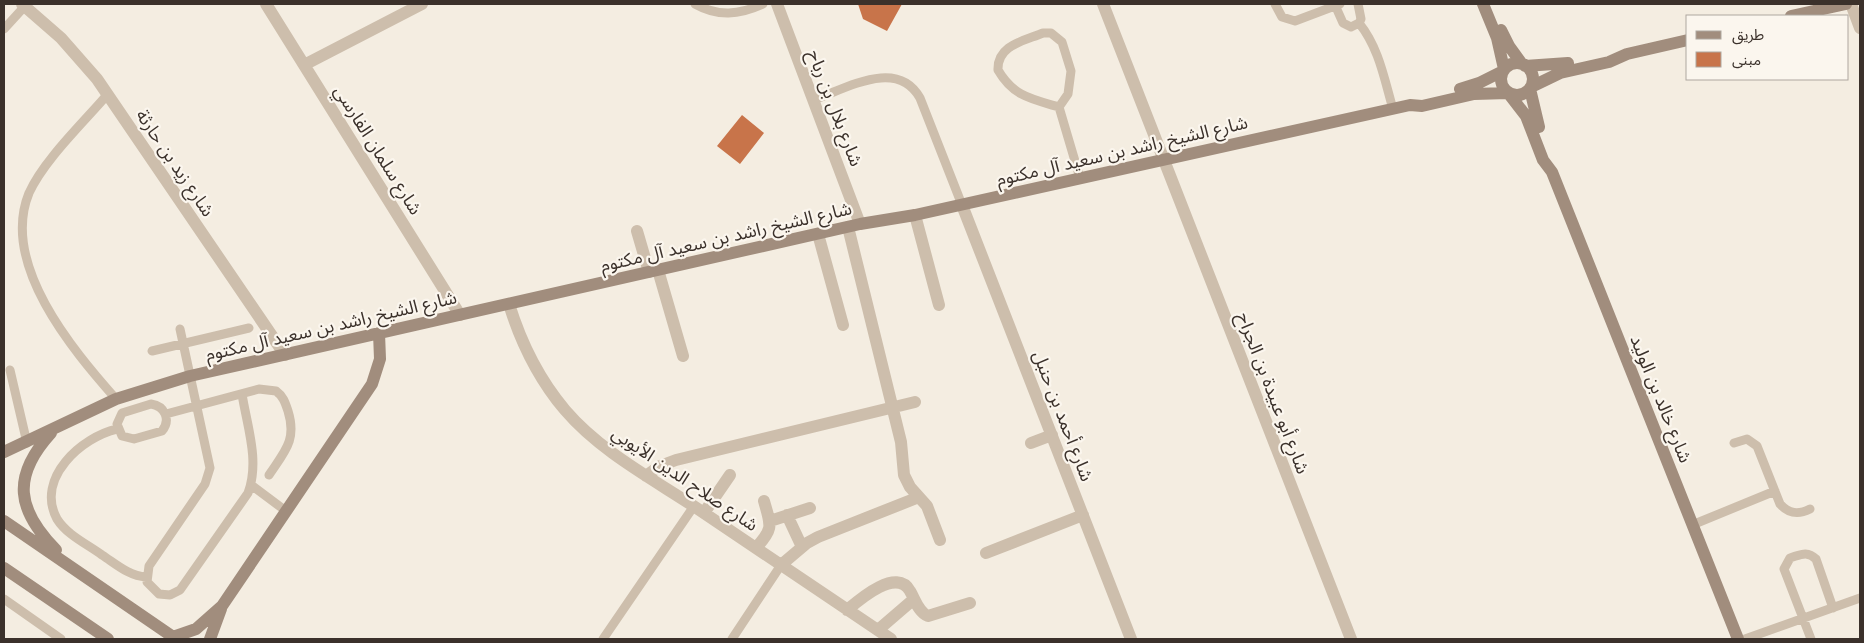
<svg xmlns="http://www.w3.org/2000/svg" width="1864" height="643" viewBox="0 0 1864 643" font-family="Montserrat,'Noto Sans Arabic',sans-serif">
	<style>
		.building { fill: #c8744a }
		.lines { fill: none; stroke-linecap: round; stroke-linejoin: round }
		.lane { stroke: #cdbeac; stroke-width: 9 }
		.street { stroke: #cdbeac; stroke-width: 12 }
		.secondary { stroke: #a18d7d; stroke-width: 12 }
		.labels { text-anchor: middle; stroke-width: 4.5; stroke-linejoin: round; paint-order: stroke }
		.street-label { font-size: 18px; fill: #3b312b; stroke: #fbf6ee }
	</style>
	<rect width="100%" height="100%" fill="#f4ede1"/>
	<path class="building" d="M858,4H902L887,31L863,19Z
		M742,115L764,133L740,164L717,146Z"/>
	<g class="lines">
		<path class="lane" d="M695,4C718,17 739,15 763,4
			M1275,4L1282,17L1295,21L1340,4
			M1335,5L1343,23L1351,27L1359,23L1361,19L1358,4
			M1359,23C1379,48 1384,78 1393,109
			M4,29L25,6
			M1043,33H1051L1062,42L1071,71L1068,94L1059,107C1031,99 1013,96 998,70C997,45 1024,41 1043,33Z
			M107,95C83,123 44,160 29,193C0,264 72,349 116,399
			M813,100C846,89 897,57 920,98L962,205
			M1059,107L1080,178
			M180,329L210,468L205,484L149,566L147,582L159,594L170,595L180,590L248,493C260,461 247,426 242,394
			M152,351L249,328
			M10,370L27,443
			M151,404C165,406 171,420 162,431L134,439L122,436L117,424L122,413Z
			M166,414L259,389L276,391C283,396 285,402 288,411C297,440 285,451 269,475
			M117,429C82,437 35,478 57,519C67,535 87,544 102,555C116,564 129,576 146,577
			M1734,443L1747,439L1757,446L1780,504C1789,514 1798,515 1810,509
			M251,485L286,511
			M1692,525L1775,491
			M4,599L61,639
			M603,639L694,506
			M732,639L781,565
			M1745,639L1860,598
			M1811,639L1784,569L1790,558C1800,555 1807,550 1816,559L1833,608"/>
		<path class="street" d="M22,4L61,38L97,79L285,355
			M266,4L460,315
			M777,4L860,224
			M1103,4L1351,639
			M1851,4L1860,28
			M304,65L422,4
			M962,205L1131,639
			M915,215L939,305
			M848,227L901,442L904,475L910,487L927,506L940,540
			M637,231L649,272
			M818,234L843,325
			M658,270L683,356
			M509,304C521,343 538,378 565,410C600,451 651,478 695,507C761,551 826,595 891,639
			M1031,443L1052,435
			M646,476L660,466L676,460L915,402
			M704,513L730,475
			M787,515L802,547
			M770,521L810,508
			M756,548C774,528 771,526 764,501
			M986,553L1083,515
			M781,565L807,543L818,537L919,497
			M847,610C860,599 897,567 910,591C915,599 918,612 928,616L970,603
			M878,630L914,599"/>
		<path class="secondary" d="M1483,4L1497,38L1504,69
			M1791,16L1846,4
			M1501,30L1509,46L1522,64
			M1501 79a16 16 0 1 1 32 0a16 16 0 1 1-32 0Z
			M1525,66L1568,63
			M1531,87L1560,73L1609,62L1627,54L1688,40
			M1460,89L1479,83L1503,71
			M1530,89L1539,127
			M1509,94L1526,116L1543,160L1552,172L1738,639
			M51,433C11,477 17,510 56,550
			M4,452L116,399L190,376L860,224L915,215L1410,105L1422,106L1474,94L1508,93
			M4,521L176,639
			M4,568L108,639
			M173,637L196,629L222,606L372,384L380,359L379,333
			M210,639L221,609"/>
	</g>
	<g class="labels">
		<g class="street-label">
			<text transform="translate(835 108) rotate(69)" y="6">شارع بلال بن رباح</text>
			<text transform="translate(378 150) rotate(58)" y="6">شارع سلمان الفارسي</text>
			<text transform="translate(1122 151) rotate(-13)" y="6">شارع الشيخ راشد بن سعيد آل مكتوم</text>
			<text transform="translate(175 163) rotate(56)" y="6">شارع زيد بن حارثة</text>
			<text transform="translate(726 237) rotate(-13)" y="6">شارع الشيخ راشد بن سعيد آل مكتوم</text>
			<text transform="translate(331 326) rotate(-13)" y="6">شارع الشيخ راشد بن سعيد آل مكتوم</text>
			<text transform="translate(1273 393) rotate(69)" y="6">شارع أبو عبيدة بن الجراح</text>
			<text transform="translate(1661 399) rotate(68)" y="6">شارع خالد بن الوليد</text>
			<text transform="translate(1063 416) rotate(69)" y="6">شارع أحمد بن حنبل</text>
			<text transform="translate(685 479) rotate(34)" y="6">شارع صلاح الدين الأيوبي</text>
		</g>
	</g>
	<rect width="1864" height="643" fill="none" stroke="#3b312b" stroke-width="10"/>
	<rect x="1686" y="15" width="162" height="65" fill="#fbf6ee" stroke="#aea7a0"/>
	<rect x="1696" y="31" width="25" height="8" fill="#a18d7d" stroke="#aea7a0"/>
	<text x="1732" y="40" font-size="15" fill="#3b312b">طريق</text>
	<rect x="1696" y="52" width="25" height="15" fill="#c8744a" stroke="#aea7a0"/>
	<text x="1732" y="65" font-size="15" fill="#3b312b">مبنى</text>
</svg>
